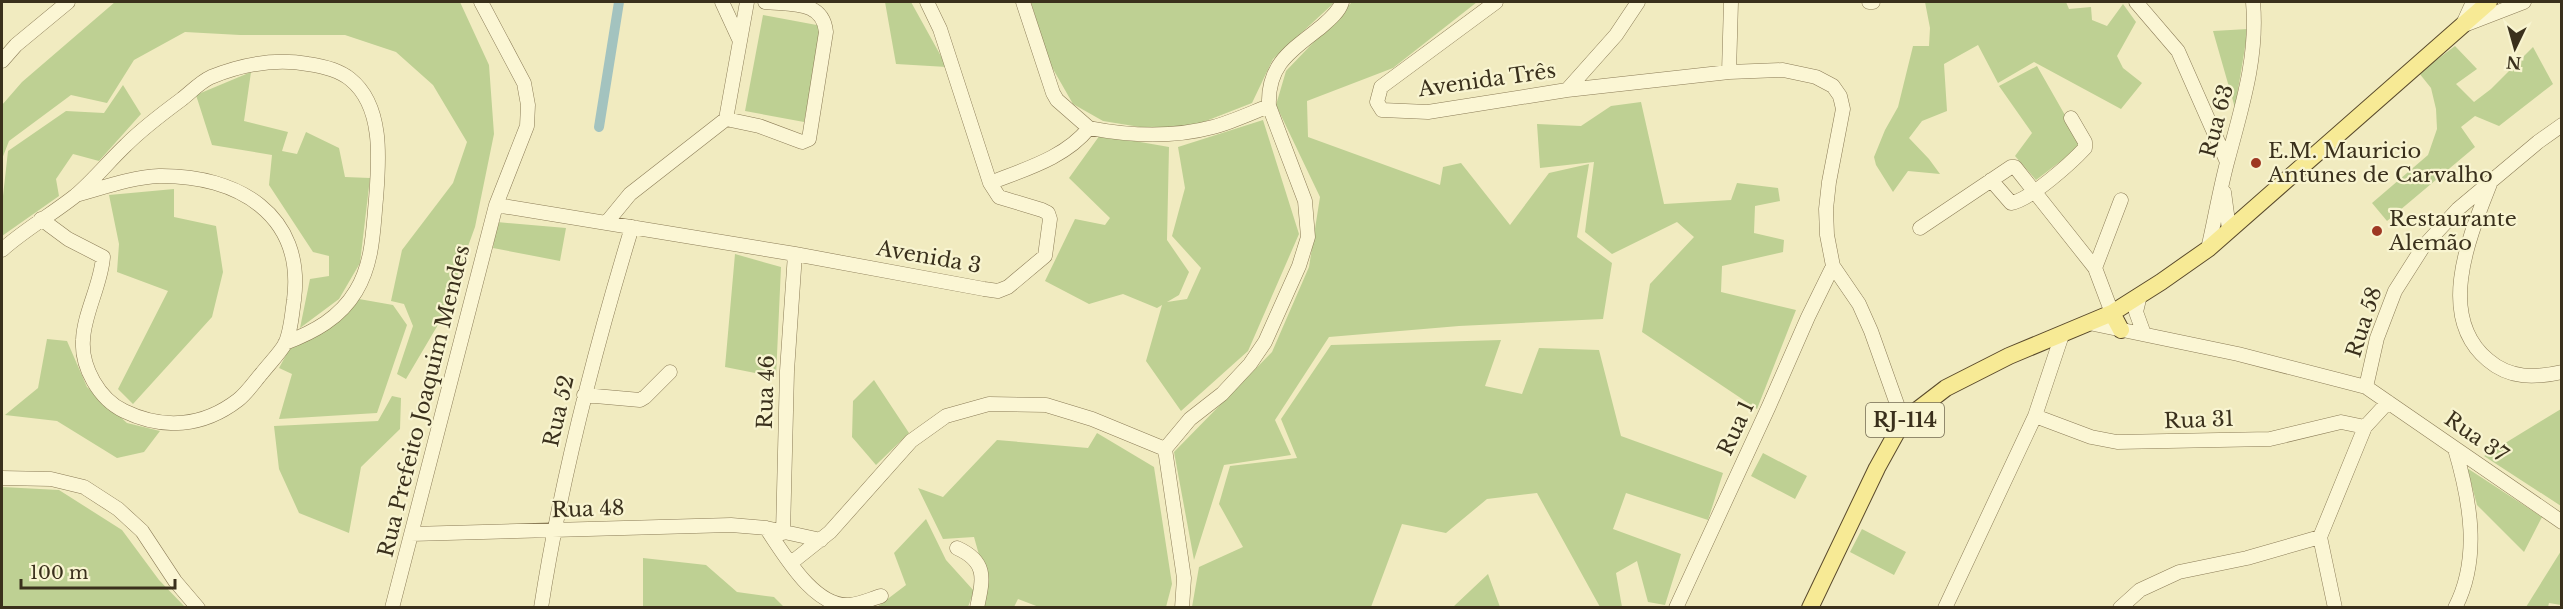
<svg xmlns="http://www.w3.org/2000/svg" width="2563" height="609" viewBox="0 0 2563 609" font-family="'Libre Baskerville',serif">
	<style>
		.green { fill: #bed093 }
		.lines { fill: none; stroke-linecap: round; stroke-linejoin: round }
		.canal { stroke: #a3c3bf; stroke-width: 10 }
		.minor-casing { stroke: #8b7c57; stroke-width: 15 }
		.major-casing { stroke: #59492b; stroke-width: 18 }
		.minor { stroke: #fbf6d4; stroke-width: 14 }
		.major { stroke: #f7ea95; stroke-width: 16 }
		.poi-dot { fill: #9e3823; stroke: #f8f4d0; stroke-width: 2 }
		.labels { text-anchor: middle; stroke-width: 4.5; stroke-linejoin: round; paint-order: stroke }
		.shield { fill: #f8f4d0; stroke: #736b52; stroke-width: 1.5 }
		.shield-label { font-size: 20px; font-weight: bold; fill: #3a301c }
		.street-label { font-size: 21px; fill: #3a301c; stroke: #f8f4d0 }
		.poi-label { font-size: 21px; fill: #3a301c; stroke: #f8f4d0; text-anchor: start }
	</style>
	<rect width="100%" height="100%" fill="#f1ebc0"/>
	<path class="green" d="M115,2H460L489,65L494,134L475,227L442,318L406,379L397,374L413,326L404,304L391,301L402,250L453,183L467,142L433,85L396,52L345,35H240L185,32L134,60L107,103L71,95L9,141L2,159V105L22,82Z
		M885,2H911L947,67L896,64Z
		M1031,2H1335L1273,59L1252,103L1188,128L1152,129L1103,121L1073,104L1049,62Z
		M1352,2H1477L1393,68L1307,101L1308,137L1440,185L1443,167L1461,163L1510,225L1549,173L1589,164L1577,237L1612,263L1603,319L1459,326L1329,337L1275,420L1291,455L1224,465L1194,560L1174,452L1272,352L1309,267L1320,197L1276,105L1286,71Z
		M1925,2H2066L2069,9L2091,7L2092,20L2107,26L2123,4L2136,22L2117,56L2123,68L2142,83L2121,109L2034,62L1998,83L1978,45L1944,64L1947,111L1922,121L1909,138L1929,159L1940,174L1908,171L1893,192L1876,165L1874,157L1885,130L1898,107L1913,46H1929L1930,28Z
		M763,15L822,26L804,122L745,111Z
		M2248,29L2235,108L2213,31Z
		M2455,46L2477,69L2456,84L2474,102L2491,89L2533,47L2553,84L2499,126L2475,116L2461,127L2475,147L2387,221L2372,203L2428,155L2437,129L2436,109L2431,88L2419,73Z
		M2037,66L2082,145L2036,180L2015,156L2032,133L1999,86Z
		M251,72L244,121L288,132L282,151L297,154L306,132L339,148L345,177L370,178L360,263L339,299L300,328L310,279L329,276V256L313,252L269,185L272,155L212,145L196,95Z
		M123,85L141,114L99,161L73,154L56,179L59,196L2,236V205L8,151L66,111L104,113Z
		M1641,102L1664,204L1731,200L1737,183L1778,188L1780,201L1755,206L1754,233L1784,240L1783,252L1722,266L1721,292L1796,310L1757,409L1642,332L1650,284L1694,237L1677,222L1612,254L1585,232L1594,162L1540,168L1537,124L1581,126L1611,106Z
		M1263,120L1299,234L1248,351L1181,411L1146,361L1162,305L1157,308L1123,294L1089,304L1045,281L1075,219L1105,225L1110,218L1069,178L1100,135L1169,147L1167,240L1189,272L1179,295L1167,302L1187,299L1201,268L1172,236L1185,188L1178,147Z
		M174,189V217L216,226L223,272L212,317L133,404L118,389L168,291L117,272L119,244L109,195Z
		M497,222L566,228L560,261L493,248Z
		M735,254L781,267L776,377L725,367Z
		M359,299L393,305L407,325L377,413L279,419L292,374L279,368L290,348Z
		M47,339L67,341L87,387L127,423L160,431L144,452L117,458L57,421L5,415L38,388Z
		M1501,340L1485,386L1522,394L1539,348L1599,350L1621,436L1723,473L1708,520L1626,493L1613,529L1681,554L1665,605L1648,602L1637,561L1616,573L1622,607H1600L1537,493L1487,499L1446,533L1402,524L1371,607H1192L1199,567L1243,547L1219,504L1230,466L1297,458L1281,419L1331,345Z
		M874,380L909,433L876,465L852,437L853,401Z
		M392,396L401,398L400,429L361,467L349,533L299,513L279,469L274,426L378,421Z
		M2561,409V506L2484,456Z
		M1097,433L1154,467L1172,584L1166,607H1039L1018,599L1014,607H982L988,587L974,537L943,539L918,488L943,497L997,440L1088,448Z
		M1763,453L1807,476L1795,499L1751,476Z
		M2467,468L2542,517L2524,552L2477,505Z
		M2,487L59,490L122,530L159,580L185,607H2Z
		M926,519L946,560L974,591L968,607H877L906,585L894,553Z
		M1862,529L1906,552L1894,575L1850,552Z
		M2561,551V605L2549,603L2548,607H2526Z
		M643,558L706,565L737,592L774,597L784,607H643Z
		M1488,574L1500,607H1453Z"/>
	<g class="lines">
		<path class="canal" d="M599,127L619,2"/>
		<g class="minor-casing">
			<path id="minor" d="M722,2L740,41
				M1496,2L1381,87L1377,102L1382,110L1428,112L1567,90L1729,72
				M1731,2L1729,72L1783,70L1816,77L1833,86L1840,96L1843,109L1829,182L1826,209L1827,235L1833,266L1859,304L1871,331L1903,421
				M1869,2H1873
				M2136,2L2178,51L2227,162
				M2463,24L2473,2
				M2467,24L2524,2
				M2,61L16,45L68,2
				M1567,90L1616,35L1638,2
				M726,119L747,2
				M1089,128C1130,136 1172,138 1213,127C1232,122 1251,113 1269,106
				M1991,180L2011,203C2030,200 2071,163 2085,148V142L2071,118
				M990,183C1025,169 1065,158 1089,128L1057,100L1053,93L1023,2
				M2490,184C2470,235 2435,316 2488,360C2510,379 2535,378 2562,372
				M2224,192L2229,229
				M496,205L795,254L984,289L998,291L1008,287L1045,256L1050,219L1048,213L1042,210L999,197L990,183L940,29L927,2
				M41,219L68,239L103,257C101,285 84,313 83,340C81,367 99,399 124,411C163,430 203,427 238,400C247,393 255,381 262,373C269,364 279,354 285,344C291,332 292,313 294,300C305,214 237,175 159,176C132,177 102,188 76,195
				M607,222L630,194L726,119L759,126L802,142L809,139L826,32C823,0 791,5 765,2
				M1920,228L2011,167H2015L2095,268L2112,313
				M2208,249C2215,219 2220,188 2228,159C2242,106 2258,57 2253,2
				M2,250C24,230 51,215 75,196C93,181 109,161 126,145C143,128 163,113 182,99C191,92 200,82 211,77C243,64 274,58 308,64C322,66 339,70 350,79C384,106 379,161 376,199C373,231 373,263 356,291C340,318 314,332 285,343
				M2095,268L2121,200
				M2140,295L2136,312L2144,334
				M2089,323L2238,354L2366,387L2562,522
				M2366,387L2377,338L2395,291L2423,247L2458,209L2538,142L2562,125
				M584,395L640,400L645,397L670,372
				M2035,416L2091,437L2117,442L2270,439L2341,422L2365,427
				M2,478L51,479L84,487L118,509L142,531L175,581L198,608
				M766,528C784,554 814,608 850,605C860,604 871,599 881,596
				M783,533L787,371L795,254
				M411,534L731,525L766,528L821,540
				M957,548C988,562 983,579 977,608
				M791,563L830,532L911,441L946,416L989,404L1046,405L1092,419L1165,449
				M392,608L496,205L527,126L528,105L524,83L481,2
				M541,608C561,478 594,352 632,227
				M1182,608L1184,578L1165,449L1190,419L1222,394L1250,364L1265,342L1299,266L1308,237L1305,201L1269,106C1267,64 1292,50 1321,27C1329,20 1339,12 1342,2
				M1676,608L1769,406L1808,317L1833,266
				M1945,608L2035,416L2062,335
				M2120,608L2140,590L2179,572L2247,558L2320,537
				M2335,608L2320,537L2365,427L2388,402
				M2455,608C2481,558 2470,500 2455,449"/>
		</g>
		<g class="major-casing">
			<path id="major" d="M2112,313L2121,330
				M1810,608L1877,468L1903,421L1946,388L2009,356L2112,313L2161,282L2208,249L2489,2"/>
		</g>
		<use href="#minor" class="minor"/>
		<use href="#major" class="major"/>
	</g>
	<g class="poi-dot">
		<circle cx="2256" cy="163" r="6"/>
		<circle cx="2377" cy="231" r="6"/>
	</g>
	<g class="labels">
		<rect class="shield" x="1866" y="403" width="78" height="34" rx="4.5"/>
		<g class="shield-label">
			<text x="1905" y="427">RJ-114</text>
		</g>
		<g class="street-label">
			<text transform="translate(1487 80) rotate(-8)" y="7">Avenida Três</text>
			<text transform="translate(2217 121) rotate(-75)" y="7">Rua 63</text>
			<text transform="translate(929 257) rotate(10)" y="7">Avenida 3</text>
			<text transform="translate(2364 322) rotate(-72)" y="7">Rua 58</text>
			<text transform="translate(766 392) rotate(-88)" y="7">Rua 46</text>
			<text transform="translate(424 401) rotate(-76)" y="7">Rua Prefeito Joaquim Mendes</text>
			<text transform="translate(559 411) rotate(-77)" y="7">Rua 52</text>
			<text transform="translate(2199 420) rotate(-2)" y="7">Rua 31</text>
			<text transform="translate(1736 428) rotate(-65)" y="7">Rua 1</text>
			<text transform="translate(2476 437) rotate(35)" y="7">Rua 37</text>
			<text transform="translate(588 509) rotate(-2)" y="7">Rua 48</text>
		</g>
		<g class="poi-label">
			<text x="2268" y="158">E.M. Mauricio<tspan x="2268" dy="24">Antunes de Carvalho</tspan></text>
			<text x="2389" y="226">Restaurante<tspan x="2389" dy="24">Alemão</tspan></text>
		</g>
	</g>
	<rect width="2563" height="609" fill="none" stroke="#3a301c" stroke-width="6"/>
	<g transform="translate(2515 48) rotate(185)" stroke="#f8f4d0" stroke-width="4.5" paint-order="stroke">
	<path d="M0-4.5L10 22L0 15L-10 22Z" fill="#3a301c"/>
	<text y="-9" font-size="16" font-weight="bold" text-anchor="middle" fill="#3a301c">N</text>
	</g>
	<path d="M21 579v9h154v-9" fill="none" stroke="#3a301c" stroke-width="3"/>
	<text x="30" y="579" font-size="18" fill="#3a301c" stroke="#f8f4d0" stroke-width="4.5" paint-order="stroke">100 m</text>
</svg>
